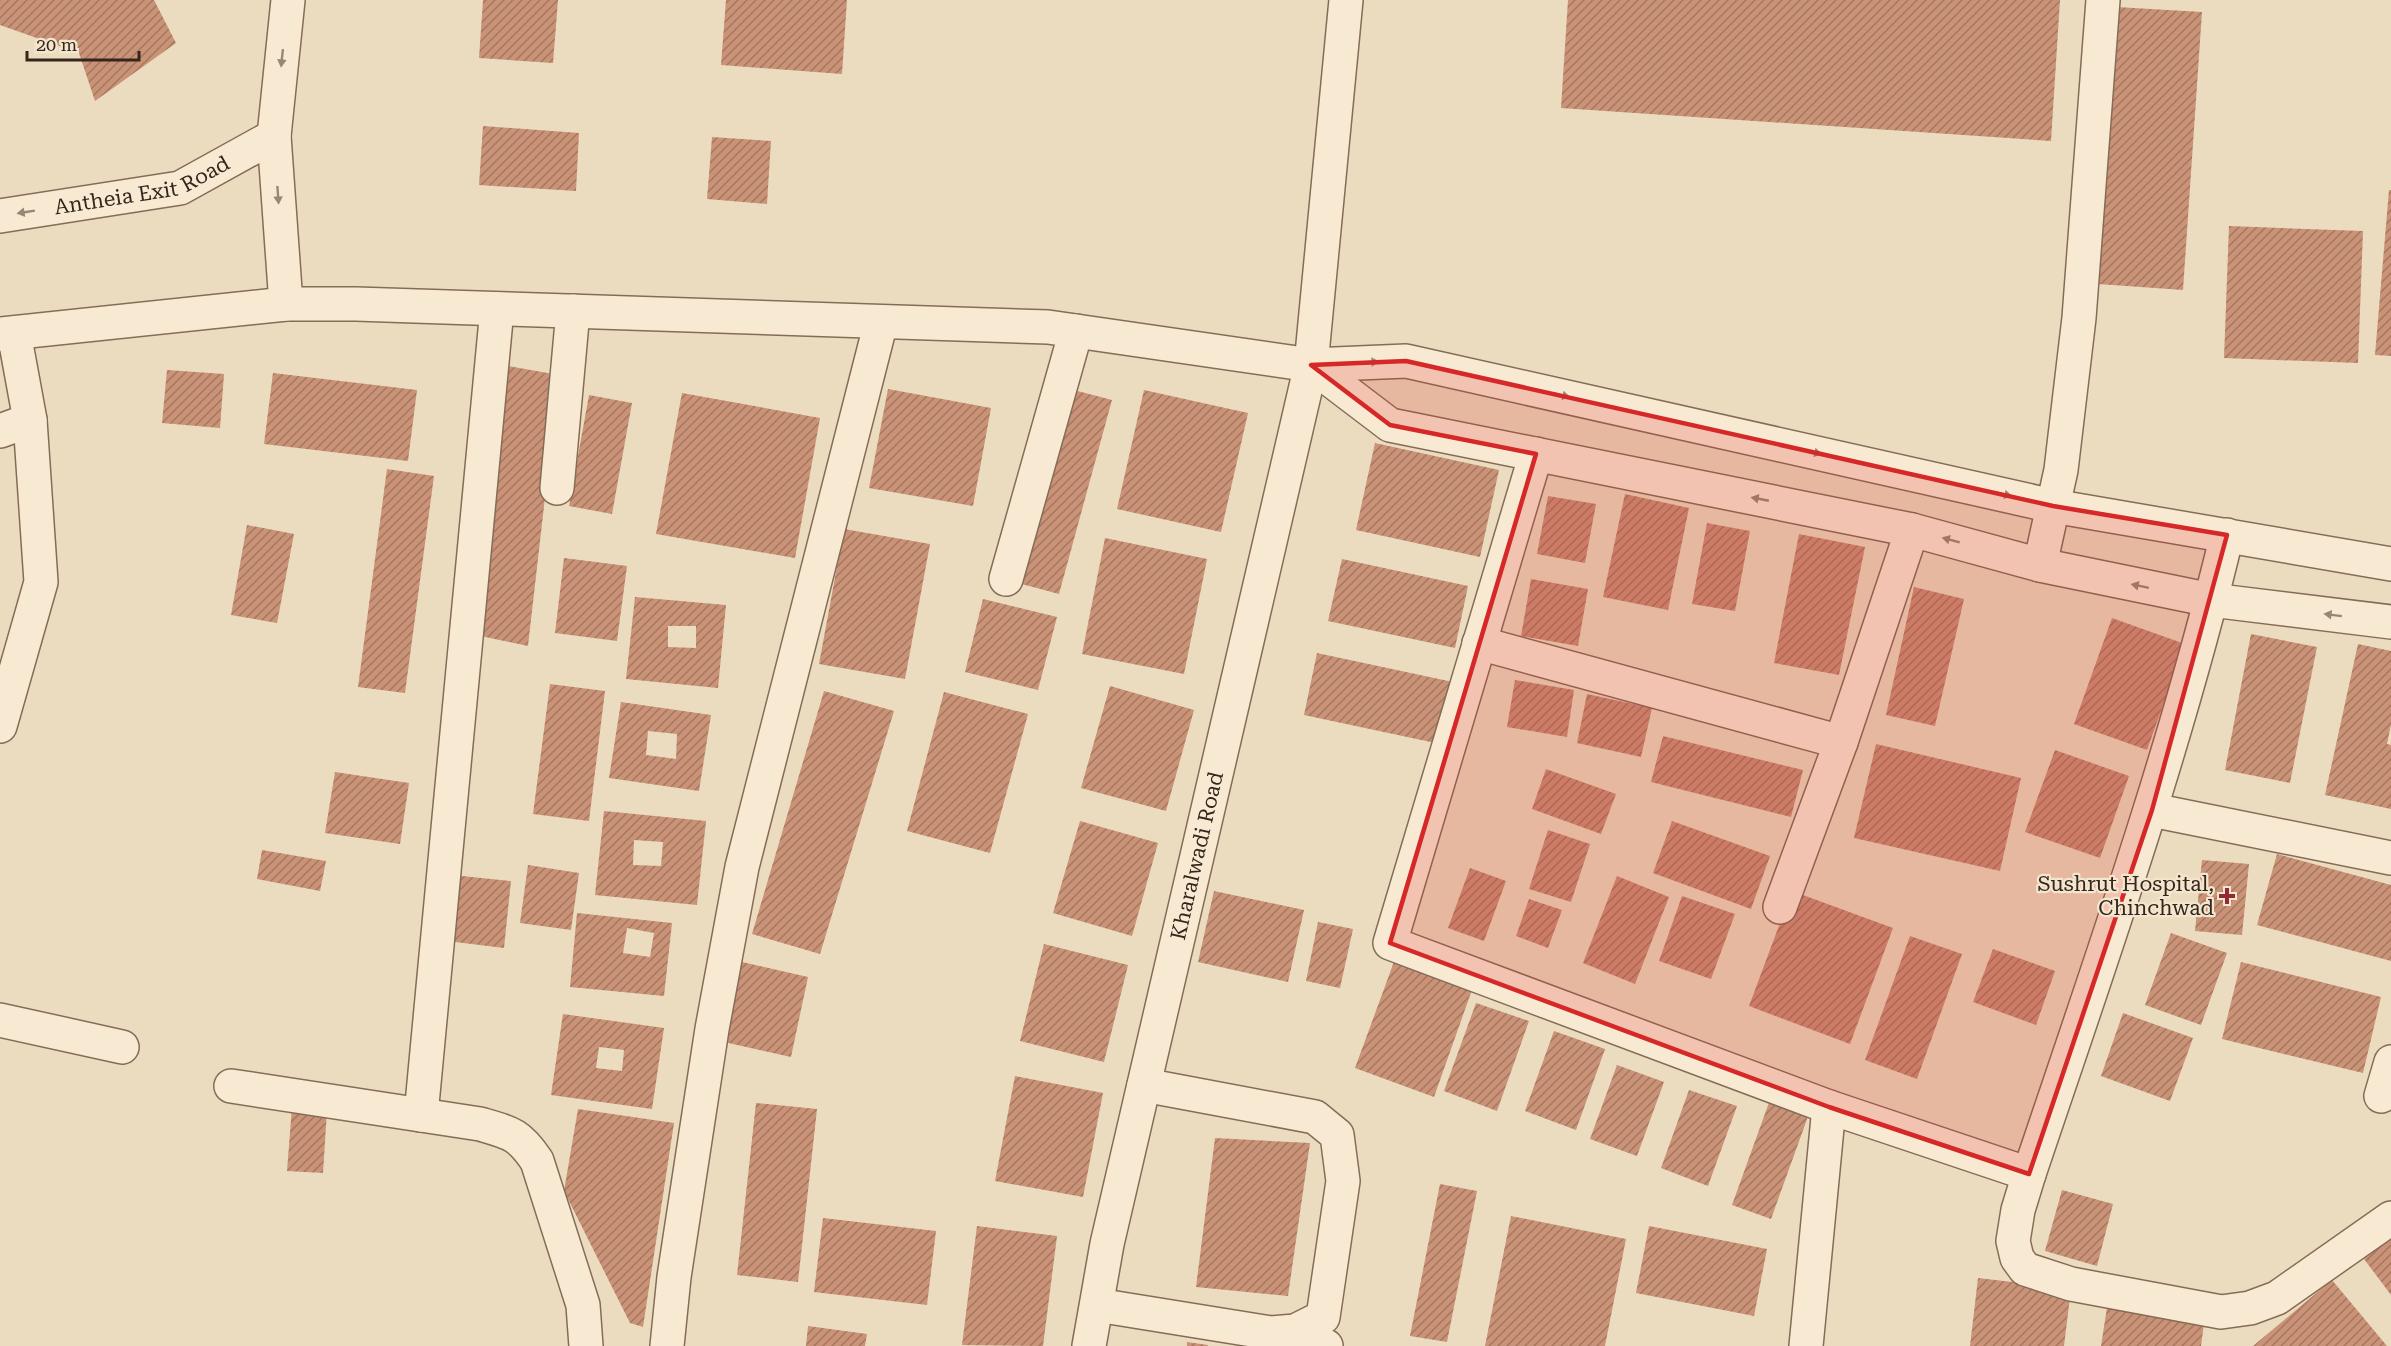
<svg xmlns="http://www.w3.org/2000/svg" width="2391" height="1346" viewBox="0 0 2391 1346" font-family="'Roboto Serif',serif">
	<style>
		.building { fill: url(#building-hatch); fill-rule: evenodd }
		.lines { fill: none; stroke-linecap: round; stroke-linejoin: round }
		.minor-casing { stroke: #856c58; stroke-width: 36 }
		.minor { stroke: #f8ead2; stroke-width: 33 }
		.oneway { fill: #968877 }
		.marked { fill: #d62828; fill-opacity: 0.2; stroke: #d62828; stroke-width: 4.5; stroke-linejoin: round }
		.poi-dot { fill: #922a32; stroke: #f4e6ce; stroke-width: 2 }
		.labels { text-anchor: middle; stroke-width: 4.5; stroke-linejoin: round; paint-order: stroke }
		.street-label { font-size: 21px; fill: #34261c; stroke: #f4e6ce }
		.poi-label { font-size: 21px; fill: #34261c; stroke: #f4e6ce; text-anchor: end }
	</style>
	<defs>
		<pattern id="building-hatch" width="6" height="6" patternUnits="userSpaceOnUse" patternTransform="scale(1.5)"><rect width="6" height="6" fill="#ca9276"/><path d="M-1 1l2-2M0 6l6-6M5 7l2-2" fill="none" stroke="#a57760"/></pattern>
	</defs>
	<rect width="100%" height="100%" fill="#ecdcbf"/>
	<path class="building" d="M0,0H154L176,43L95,101L79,53L0,25Z
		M483,0H558L553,63L479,58Z
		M726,0H847L842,74L721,65Z
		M1568,0H2060L2051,141L1561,108Z
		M2117,7L2202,12L2183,290L2098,284Z
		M483,126L579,133L576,191L479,185Z
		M712,137L771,141L767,204L707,199Z
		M2389,190H2391V356L2375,355Z
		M2229,226L2363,231L2358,363L2224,358Z
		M508,366L559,375L528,646L476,635Z
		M167,370L224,374L220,428L162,423Z
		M273,373L417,390L408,461L264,444Z
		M888,389L991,408L973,506L869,488Z
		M1070,389L1112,400L1059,594L1018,583Z
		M1144,390L1248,413L1221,532L1117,509Z
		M682,393L820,418L795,558L656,534Z
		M589,395L632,403L612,514L569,506Z
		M1375,443L1499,470L1480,557L1356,530Z
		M387,469L434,476L405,693L358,687Z
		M1625,494L1689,508L1668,610L1603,597Z
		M1548,496L1596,504L1585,563L1537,554Z
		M1707,523L1750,531L1735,611L1692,604Z
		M247,525L294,534L277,623L231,615Z
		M844,529L930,544L905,679L819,664Z
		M1799,534L1865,547L1839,675L1774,663Z
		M1105,538L1207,559L1184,674L1082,654Z
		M564,558L627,566L617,641L555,633Z
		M1342,559L1468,586L1455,648L1328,621Z
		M1531,579L1588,589L1578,646L1521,636Z
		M1914,587L1964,599L1935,726L1886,715Z
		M635,597L726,605L718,688L626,679ZM668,626H696V648L668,647Z
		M983,599L1057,617L1038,690L965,672Z
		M2112,618L2185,644L2147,750L2074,724Z
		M2251,634L2317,647L2290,783L2225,770Z
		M2358,644L2391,651V724L2387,744L2391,745V809L2325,795Z
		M1317,653L1453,682L1440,744L1304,715Z
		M1515,680L1574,690L1567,737L1507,727Z
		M550,684L605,691L589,821L533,814Z
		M1110,686L1194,710L1166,811L1081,788Z
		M824,691L894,711L820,954L752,934Z
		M944,692L1028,714L990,853L907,831Z
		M1587,694L1652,708L1641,757L1577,743Z
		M621,702L711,715L699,791L609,778ZM648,731L677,734L676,759L646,755Z
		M1663,736L1803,770L1791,817L1651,782Z
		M1876,744L2021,778L2000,871L1854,838Z
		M2055,750L2129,776L2100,858L2025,832Z
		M1546,769L1616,794L1601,834L1532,809Z
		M335,772L409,783L400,844L325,833Z
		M604,811L706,821L697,905L595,895ZM634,840L663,842L661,866L633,865Z
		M1080,821L1158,843L1132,936L1053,913Z
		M1672,821L1770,856L1751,909L1653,873Z
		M1548,830L1590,844L1571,902L1529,889Z
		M262,850L326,861L320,891L257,879Z
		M2277,854L2391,885V961L2257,925Z
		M2202,860L2249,864L2242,935L2195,931Z
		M528,865L579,873L571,930L520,923Z
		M1470,868L1506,881L1484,941L1448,928Z
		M453,875L511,881L504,948L447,941Z
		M1617,876L1669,897L1635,984L1583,963Z
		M1214,891L1304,910L1288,982L1198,962Z
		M1792,891L1893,928L1850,1044L1749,1006Z
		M1682,896L1735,914L1711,979L1659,961Z
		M1529,899L1562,910L1548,948L1516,936Z
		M577,913L672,923L664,996L570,987ZM627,928L654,933L650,957L623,953Z
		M1318,922L1353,929L1340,988L1306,981Z
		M2171,933L2227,953L2201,1025L2145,1005Z
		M1910,936L1962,954L1917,1079L1865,1060Z
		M1044,944L1128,965L1104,1062L1020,1041Z
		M1993,949L2055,971L2036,1025L1973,1002Z
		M1395,959L1473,987L1434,1097L1355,1068Z
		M742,962L808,977L791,1057L724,1042Z
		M2241,962L2381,997L2363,1073L2222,1039Z
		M1476,1003L1529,1021L1497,1111L1444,1091Z
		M2123,1013L2193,1038L2170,1101L2101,1076Z
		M563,1014L664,1028L652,1109L551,1095ZM599,1047L624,1050L622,1071L596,1068Z
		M1554,1031L1605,1049L1576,1130L1525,1111Z
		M1617,1065L1664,1082L1637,1156L1590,1139Z
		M1015,1076L1103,1093L1083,1197L995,1181Z
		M1689,1090L1737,1106L1708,1186L1661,1168Z
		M1771,1097L1810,1111L1771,1219L1732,1205Z
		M756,1103L817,1109L798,1282L737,1275Z
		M292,1107L327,1110L323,1173L287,1171Z
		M578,1109L674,1123L643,1327L630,1323L564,1191Z
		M1215,1138L1310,1143L1288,1296L1196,1287Z
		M1440,1184L1477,1191L1447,1342L1410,1336Z
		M2062,1190L2113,1204L2097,1266L2045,1251Z
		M1511,1216L1626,1239L1605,1346H1485Z
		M823,1218L936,1231L927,1305L814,1292Z
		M977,1226L1057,1236L1043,1346L962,1345Z
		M1649,1226L1767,1249L1754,1316L1636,1293Z
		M2391,1238V1295L2364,1259Z
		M1978,1278L2071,1289L2064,1346H1970Z
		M2332,1280L2387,1346H2253Z
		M2108,1301L2205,1316L2201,1346H2101Z
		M808,1326L867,1334L865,1346H806Z
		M1187,1342L1208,1345V1346H1187Z"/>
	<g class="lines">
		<g class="minor-casing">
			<g id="minor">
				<path d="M274,136L286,304"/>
				<path id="s1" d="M0,216L180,188L274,136L288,0"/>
				<path d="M0,334L286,304H356L1048,327L1311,365L1406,361L2053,506L2391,564"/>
				<path d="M1311,365L1390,425L1912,530L2040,565L2211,600L2391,622"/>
				<path d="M0,431L30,420L14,333"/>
				<path d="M1536,454L1390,943L1829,1107L2029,1174"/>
				<path d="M557,488L573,311"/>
				<path d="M2227,535C2175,752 2100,963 2029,1174L2018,1210L2013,1241L2017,1258L2025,1269L2071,1284L2221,1312L2250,1308L2277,1298L2391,1218"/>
				<path d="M2040,565L2061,470L2079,318L2103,0"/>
				<path d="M1006,579L1076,331"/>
				<path d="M1479,643L1841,742"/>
				<path d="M0,726L41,582L30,420"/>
				<path d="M2152,810L2391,858"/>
				<path d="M1780,907L1841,742L1912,530"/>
				<path d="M0,1020L122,1047"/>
				<path d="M231,1086L480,1124C511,1133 519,1134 537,1161L583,1305L586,1346"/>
				<path d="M2381,1096L2391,1062"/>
				<path d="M421,1115L497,309"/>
				<path d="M1097,1305L1271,1333L1295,1331L1323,1317L1343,1181L1337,1135L1315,1117L1144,1085"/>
				<path d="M1295,1331L1326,1346"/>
				<path d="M667,1346L674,1277L712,1029L742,867L881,322"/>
				<path id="s2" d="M1089,1346L1107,1244L1311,365L1346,0"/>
				<path d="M1806,1346L1829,1107"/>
			</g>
		</g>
		<use href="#minor" class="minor"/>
	</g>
	<defs><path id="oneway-solid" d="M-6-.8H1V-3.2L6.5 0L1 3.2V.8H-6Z" transform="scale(1.5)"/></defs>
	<g class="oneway">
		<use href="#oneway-solid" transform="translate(282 58) rotate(96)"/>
		<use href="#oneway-solid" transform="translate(278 195) rotate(86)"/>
		<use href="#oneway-solid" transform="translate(26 212) rotate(171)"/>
		<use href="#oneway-solid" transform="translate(1370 362) rotate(-3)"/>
		<use href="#oneway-solid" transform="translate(1561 395) rotate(13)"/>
		<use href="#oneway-solid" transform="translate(1813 452) rotate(13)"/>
		<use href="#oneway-solid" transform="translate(2003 494) rotate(13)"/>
		<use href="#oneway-solid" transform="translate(1760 499) rotate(-169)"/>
		<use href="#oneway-solid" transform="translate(1951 540) rotate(-165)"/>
		<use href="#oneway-solid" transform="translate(2140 586) rotate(-168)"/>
		<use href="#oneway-solid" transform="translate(2333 615) rotate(-173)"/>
	</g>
	<path class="marked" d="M1406,361L2053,506L2227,535L2152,810L2029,1174L1829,1107L1390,943L1536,454L1390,425L1311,365Z"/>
	<path class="poi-dot" d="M2224 887h6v6h6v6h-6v6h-6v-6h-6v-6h6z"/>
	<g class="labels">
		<g class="street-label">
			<text dy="7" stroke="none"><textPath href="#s1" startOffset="146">Antheia Exit Road</textPath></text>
			<text dy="7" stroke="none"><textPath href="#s2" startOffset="502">Kharalwadi Road</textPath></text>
		</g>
		<g class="poi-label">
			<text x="2214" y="891">Sushrut Hospital,<tspan x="2214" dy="24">Chinchwad</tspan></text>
		</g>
	</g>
	<path d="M27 51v9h112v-9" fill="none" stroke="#34261c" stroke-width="3"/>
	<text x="36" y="51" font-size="18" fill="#34261c" stroke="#f4e6ce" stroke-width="4.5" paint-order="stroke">20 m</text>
</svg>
